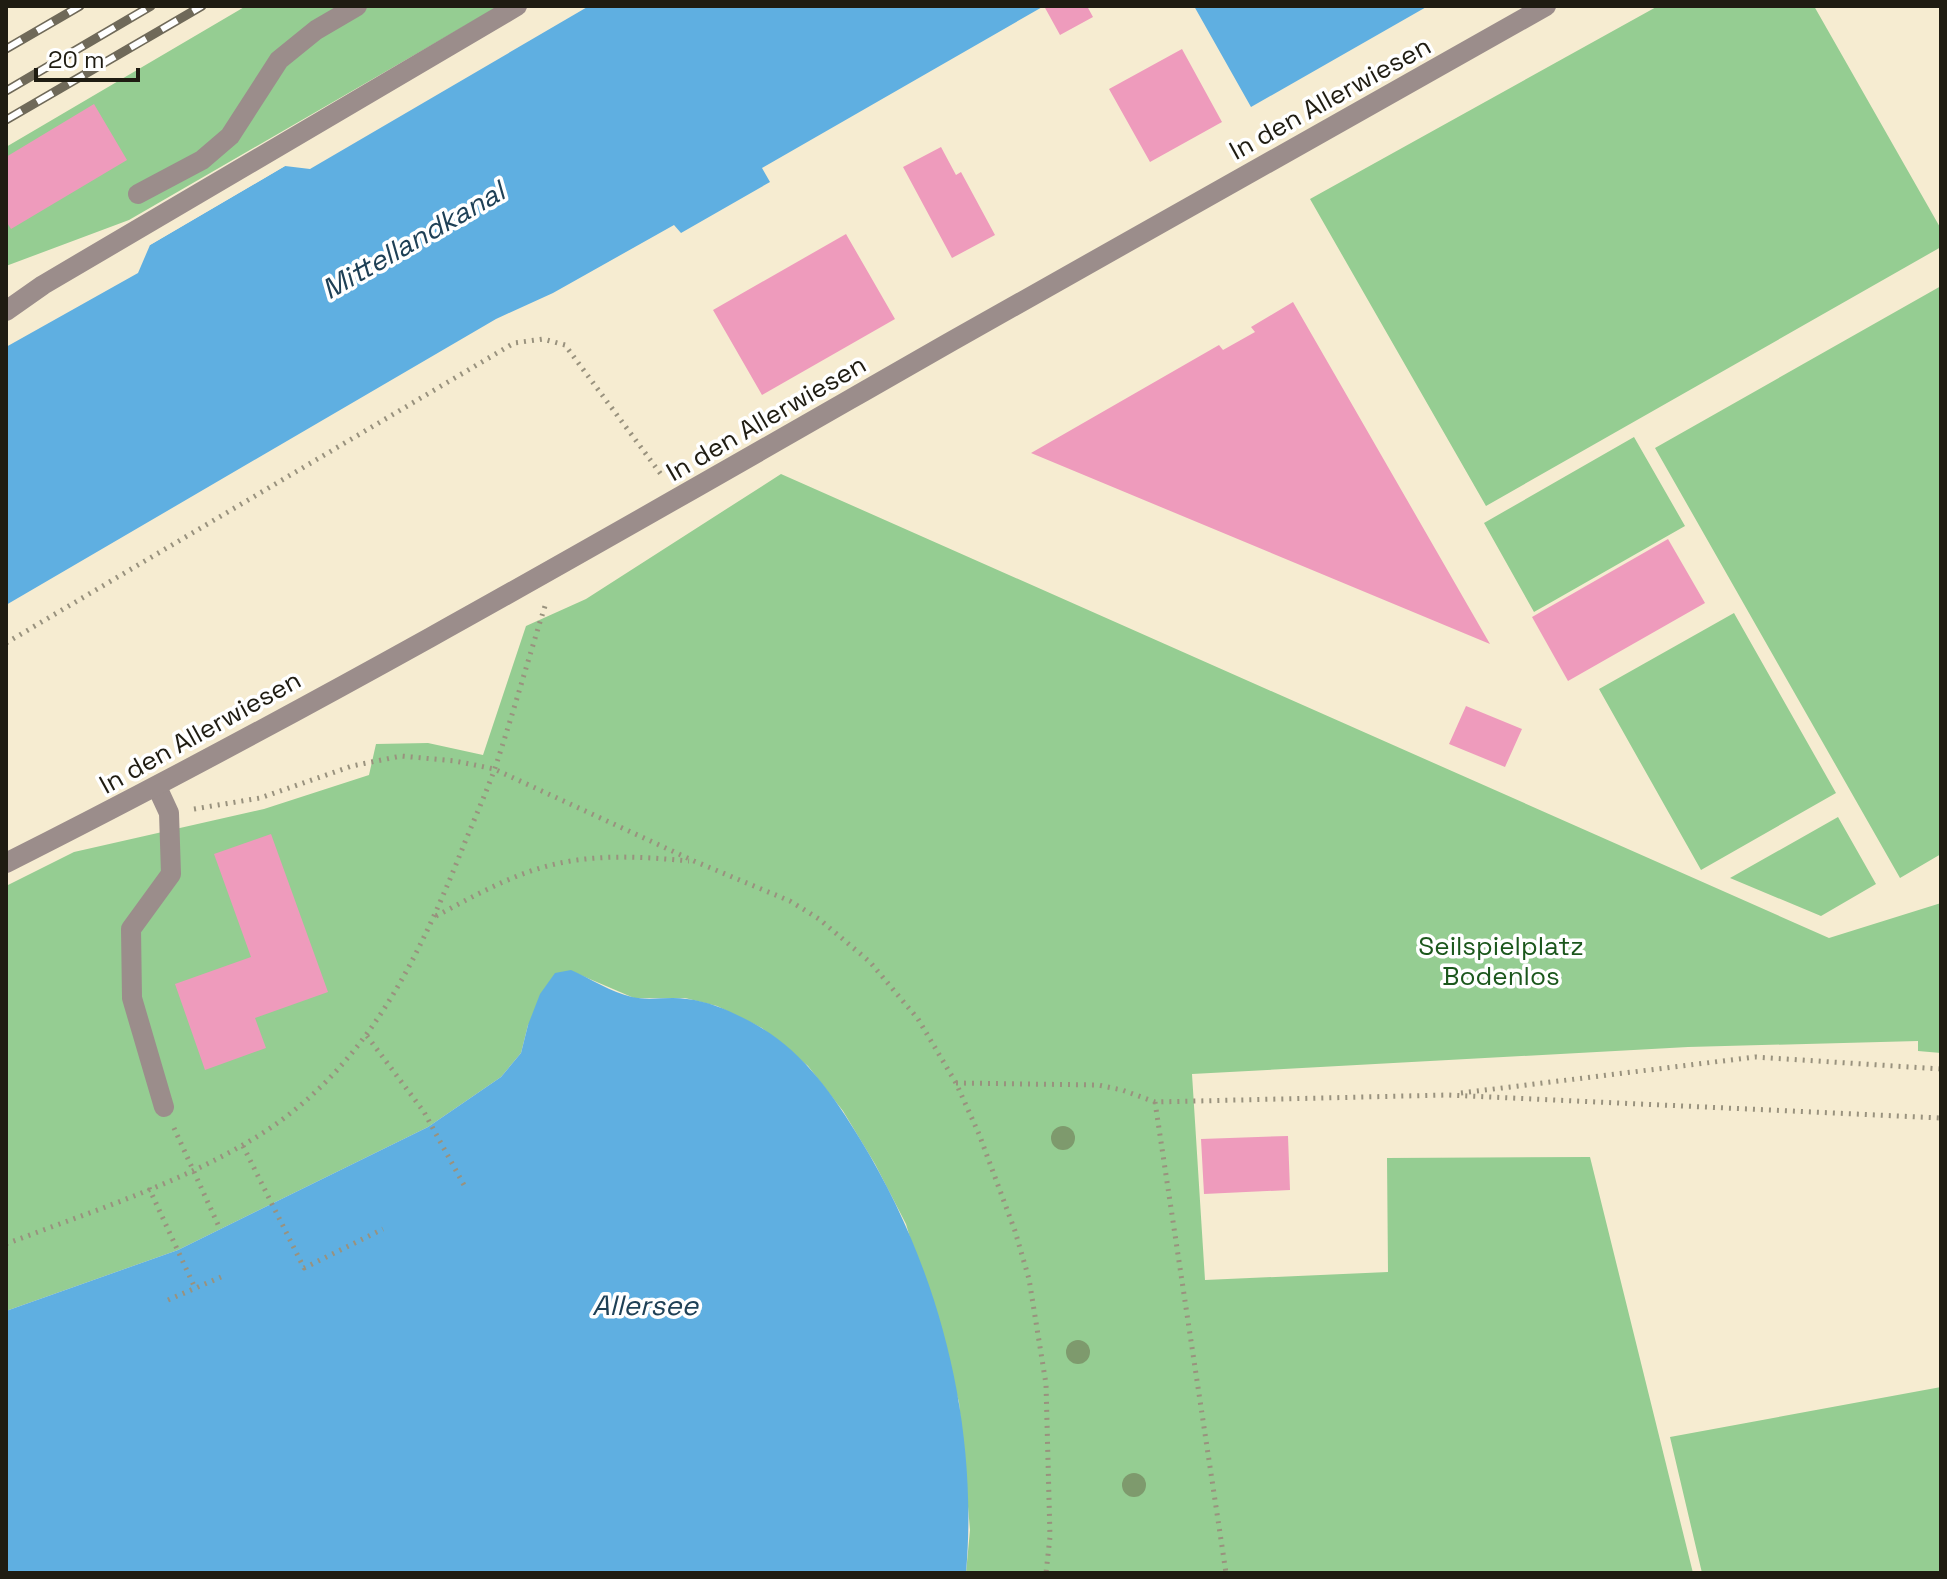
<svg xmlns="http://www.w3.org/2000/svg" width="1947" height="1579" viewBox="0 0 1947 1579" font-family="'Space Grotesk',sans-serif">
	<style>
		.green { fill: #95cd92 }
		.water { fill: #5fafe1 }
		.pier { fill: #f6ecd1 }
		.building { fill: #ee9bbc }
		.lines { fill: none; stroke-linecap: round; stroke-linejoin: round }
		.path { stroke: #99927e; stroke-width: 5; stroke-dasharray: 2 6; stroke-linecap: butt }
		.lane { stroke: #9b8d8b; stroke-width: 20 }
		.street { stroke: #9b8d8b; stroke-width: 20 }
		.rail-casing { stroke: #6f6959; stroke-width: 9 }
		.rail { stroke: #fff; stroke-width: 6; stroke-dasharray: 18; stroke-linecap: butt }
		.tree { fill: #7e9a6d }
		.labels { text-anchor: middle; stroke-width: 7; stroke-linejoin: round; paint-order: stroke }
		.street-label { font-size: 26px; fill: #1f1c12; stroke: #fff }
		.park-label { font-size: 26px; fill: #1b571c; stroke: #fff }
		.water-label { font-size: 28px; font-style: italic; fill: #1e4056; stroke: #fff }
	</style>
	<rect width="100%" height="100%" fill="#f6ecd1"/>
	<path class="green" d="M246,6H499L129,220L6,266V147Z
		M1658,6H1814L1941,229V247L1486,506L1310,199Z
		M1941,286V854L1900,878L1655,448Z
		M1634,437L1685,526L1534,612L1484,523Z
		M781,474L1829,938L1941,903V1053L1918,1051V1041L1688,1047L1192,1074L1205,1280L1388,1272L1387,1158L1590,1157L1693,1573H966L970,1530L959,1402L906,1224L875,1164L843,1111L808,1066L762,1028L717,1006L685,998H634L571,971L528,1025L521,1053L501,1077L428,1127L178,1250L6,1311V886L74,852L264,809L369,775L376,744L428,743L483,755L526,626L586,599Z
		M1734,613L1836,793L1701,870L1599,689Z
		M1838,817L1876,884L1821,916L1730,878Z
		M1941,1387V1573H1702L1670,1437Z"/>
	<path class="water" d="M589,6H1044L762,168L770,182L681,233L674,225L553,293L496,319L6,605V347L138,273L150,245L285,166L310,169Z
		M1194,6H1428L1251,107Z
		M571,970C591,979 611,992 632,997C650,1001 669,996 687,999C713,1002 737,1014 760,1027C804,1053 834,1096 860,1139C939,1268 979,1422 966,1573H6V1311L178,1250L428,1127L501,1077L521,1053L528,1025L540,994L555,973Z"/>
	<path class="pier" d="M283,163L285,166L150,245L148,242Z"/>
	<path class="building" d="M1044,6H1087L1093,17L1060,35Z
		M1182,49L1222,122L1150,162L1109,89Z
		M94,104L127,160L11,229L6,221V157Z
		M941,147L956,175L961,172L995,235L952,258L903,167Z
		M846,234L895,319L762,395L713,310Z
		M1293,302L1490,644L1031,453L1219,345L1223,350L1255,332L1251,327Z
		M1668,539L1705,603L1568,681L1532,617Z
		M1466,706L1522,729L1505,767L1449,744Z
		M271,834L328,992L255,1018L266,1048L205,1070L175,984L251,957L214,854Z
		M1288,1136L1290,1190L1204,1194L1201,1139Z"/>
	<g class="lines">
		<path class="path" d="M6,643L514,343L543,339L565,345L663,477
			M194,809L260,798L352,766L401,756L455,761L494,769L694,861L790,901L819,919L870,962L918,1019L956,1083L979,1134L1015,1231L1029,1279L1046,1384L1050,1537L1046,1573
			M436,916C476,895 516,872 560,863C603,854 646,857 689,861
			M367,1036L424,1112L465,1187
			M956,1083L1098,1085L1122,1090L1155,1102L1447,1095L1941,1118
			M1461,1093L1755,1057L1941,1069
			M1155,1102L1226,1573
			M174,1128L220,1229
			M243,1146L304,1268L383,1229
			M149,1188L195,1288
			M6,1244C84,1214 167,1188 241,1146C358,1081 413,972 461,852C472,824 485,796 495,768C513,714 528,660 545,606
			M168,1300L221,1277"/>
		<path class="lane" d="M138,194L202,160L230,136L279,60L316,30L357,6
			M6,311L43,285L517,6
			M157,787L169,813L171,874L131,929L132,998L164,1107"/>
		<path class="street" d="M6,863C328,701 639,520 952,341C1149,228 1348,118 1546,6"/>
		<g class="rail-casing">
			<path id="rail" d="M6,49L80,6
				M6,91L151,6
				M6,120L202,6"/>
		</g>
		<use href="#rail" class="rail"/>
	</g>
	<g class="tree">
		<circle cx="1063" cy="1138" r="12"/>
		<circle cx="1078" cy="1352" r="12"/>
		<circle cx="1134" cy="1485" r="12"/>
	</g>
	<g class="labels">
		<g class="street-label">
			<text transform="translate(1330 98) rotate(-29)" y="9">In den Allerwiesen</text>
			<text transform="translate(766 418) rotate(-30)" y="9">In den Allerwiesen</text>
			<text transform="translate(200 732) rotate(-29)" y="9">In den Allerwiesen</text>
		</g>
		<g class="park-label">
			<text x="1501" y="955">Seilspielplatz<tspan x="1501" dy="30">Bodenlos</tspan></text>
		</g>
		<g class="water-label">
			<text transform="translate(413 240) rotate(-30)" y="10">Mittellandkanal</text>
			<text x="645" y="1315">Allersee</text>
		</g>
	</g>
	<rect width="1947" height="1579" fill="none" stroke="#1f1c12" stroke-width="16"/>
	<path d="M36 68v12h102v-12" fill="none" stroke="#1f1c12" stroke-width="4"/>
	<text x="48" y="68" font-size="24" fill="#1f1c12" stroke="#ffffff" stroke-width="6" paint-order="stroke">20 m</text>
</svg>
